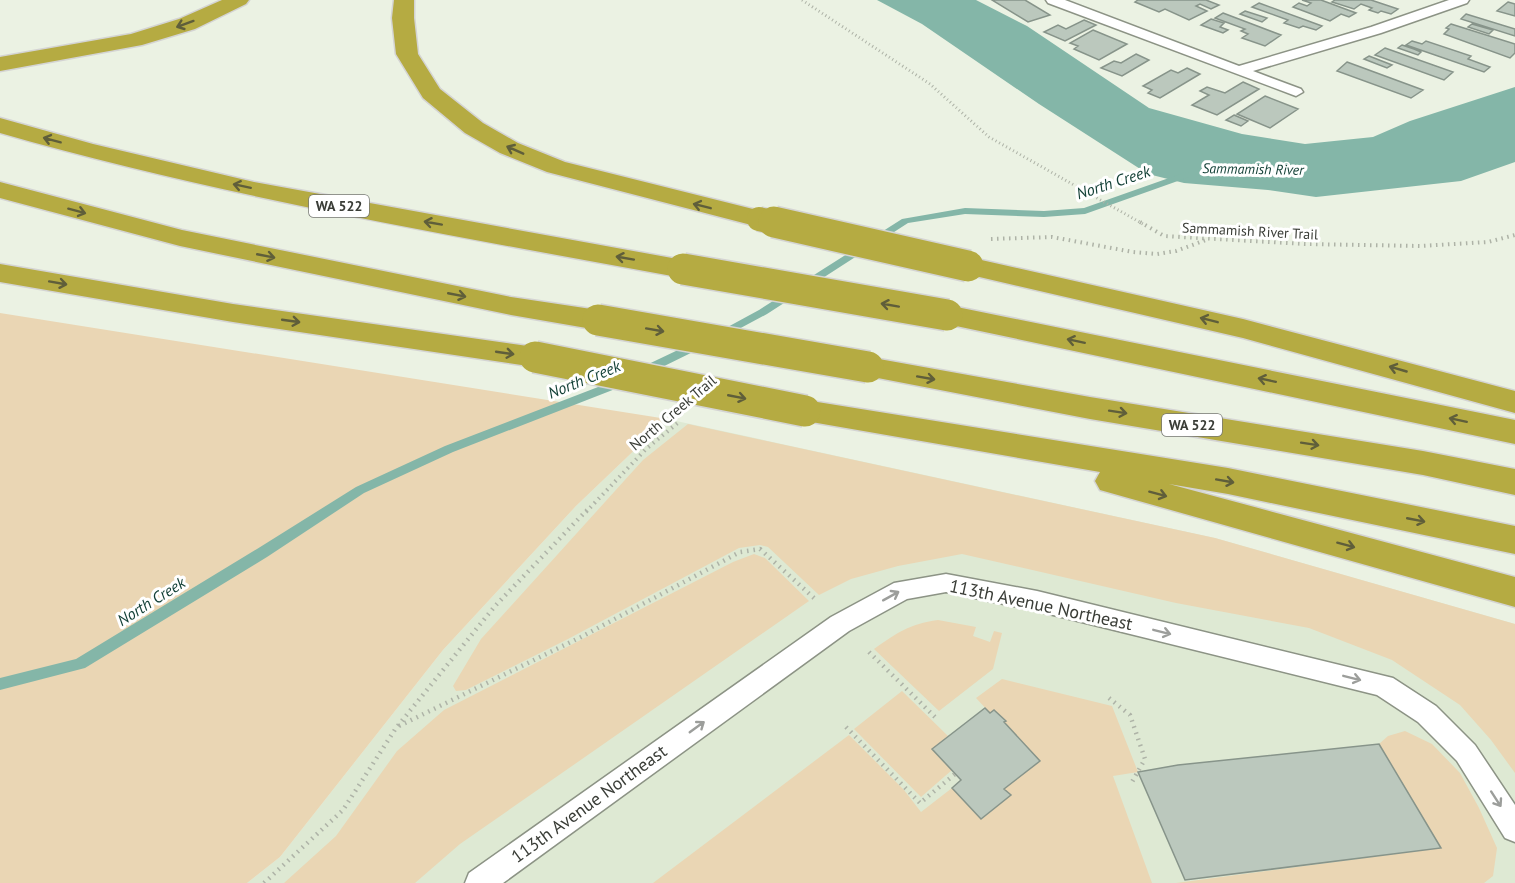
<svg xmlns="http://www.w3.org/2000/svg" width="1515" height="883" viewBox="0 0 1515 883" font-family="'PT Sans',sans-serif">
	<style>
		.built { fill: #dee9d3 }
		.green { fill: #ead6b4 }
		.water { fill: #84b6a8 }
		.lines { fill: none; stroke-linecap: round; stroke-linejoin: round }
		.stream { fill: #84b6a8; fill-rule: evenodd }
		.building { fill: #bbc8bd; stroke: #87948a; stroke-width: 1.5 }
		.lane-casing { stroke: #8c9385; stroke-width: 3 }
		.highway-casing { stroke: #d4d4d3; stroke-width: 3 }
		.path-far2 { stroke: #aeb3a7; stroke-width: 3; stroke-dasharray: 1 3; stroke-linecap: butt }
		.path-far1 { stroke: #aeb3a7; stroke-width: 4; stroke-dasharray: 1.5 4.5; stroke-linecap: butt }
		.path { stroke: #aeb3a7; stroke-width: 4.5; stroke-dasharray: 1.5 5; stroke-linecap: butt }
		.lane { fill: #fff; fill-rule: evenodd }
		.highway { fill: #b5ab42; fill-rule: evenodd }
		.highway-bridge-far1-casing { stroke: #d4d4d3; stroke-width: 26; stroke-linecap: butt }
		.highway-bridge-casing { stroke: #d4d4d3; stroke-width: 34; stroke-linecap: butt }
		.highway-bridge-far1 { stroke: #b5ab42; stroke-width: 24 }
		.highway-bridge { stroke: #b5ab42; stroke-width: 31 }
		.oneway { stroke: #5f5e3a }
		.oneway2 { stroke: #9c9e9b }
		.labels { text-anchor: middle; stroke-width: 6; stroke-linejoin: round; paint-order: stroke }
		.far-water-label { font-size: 14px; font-style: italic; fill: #103e34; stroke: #fff }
		.shield { fill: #fff; stroke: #757773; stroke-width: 1.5 }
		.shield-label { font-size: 14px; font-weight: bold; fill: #3a3d37 }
		.far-street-label { font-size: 14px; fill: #3a3d37; stroke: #fff }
		.street-label { font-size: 15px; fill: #3a3d37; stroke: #fff }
		.water-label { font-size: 16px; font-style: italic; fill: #103e34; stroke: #fff }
		.near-street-label { font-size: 18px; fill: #3a3d37; stroke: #fff }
	</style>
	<rect width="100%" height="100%" fill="#ebf2e3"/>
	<path class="built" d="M667,419L1215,538L1515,624V883H247L280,857L443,650L576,506Z"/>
	<path class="green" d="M0,313L667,419L576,506L443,650L280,857L247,883H0Z
		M688,424L1215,538L1515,624V773L1491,740L1460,705L1392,660L1309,628L1176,603L962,554L898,566L851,579L819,595L768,547L760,545L739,548L568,639L466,690L456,691L453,686L481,639L643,460Z
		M754,554L765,558L809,601L460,844L415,883H284L336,836L397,751L444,710L733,562Z
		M938,620L976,627L973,636L990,642L994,631L1002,633L993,669L939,711L874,649C897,633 909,624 938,620Z
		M1002,679L1112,706L1138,772L1113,776L1152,883H653L849,735L904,790L921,812L952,788L982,819L1011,795L1004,789L1040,761L1004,722L1006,721L994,710L990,713L976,698Z
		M902,691L948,736L932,749L952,770L921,797L854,729Z
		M1405,731L1432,744L1460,773L1479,808L1497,848L1493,876L1484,883H1176L1441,848L1379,744L1388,736Z"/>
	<path class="water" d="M877,0H976L1027,26L1149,108L1242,134L1305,144L1373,137L1410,121L1515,87V162L1461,181L1316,197L1268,190L1184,183L1148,174L1039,104L922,24Z"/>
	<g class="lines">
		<path class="stream" d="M1186,172L1189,173V177L1085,214L1044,217L965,214L908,223L767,314L722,338H714L713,335L759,310L902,219L965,208L1044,211L1084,208Z
			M699,340L703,341L705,344L703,347L646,375H638L636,372L638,369Z
			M624,377L630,381L628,384L453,452L364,493L267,557L85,668L0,690V678L76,659L257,549L356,487L445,446Z"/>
	</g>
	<path class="building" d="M992,0H1025L1050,15L1028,22Z
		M1138,0H1206L1219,5L1211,9L1200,4L1196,6L1207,11L1189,20L1165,9L1159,12L1135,2Z
		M1302,0H1321L1356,13L1349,17L1341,14L1330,21L1293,7L1299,3L1307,6L1311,3Z
		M1335,0H1371L1398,9L1391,14L1381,11L1378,13L1369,10L1372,8L1361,4L1354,9L1332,2Z
		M1508,2L1515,4V16L1497,11Z
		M1259,3L1322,26L1316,30L1303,26L1299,28L1284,23L1288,20L1252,7Z
		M1245,11L1267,18L1262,22L1240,14Z
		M1223,13L1281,35L1265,46L1242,38L1248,34L1241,31L1245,29L1215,18Z
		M1466,14L1515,29V36L1461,19Z
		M1211,19L1224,23L1220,27L1228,30L1223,33L1201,25Z
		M1084,20L1096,25L1065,41L1044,32L1058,25L1066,29Z
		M1451,24L1515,44V53L1510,58L1444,34L1449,29L1446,28Z
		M1472,24L1493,30L1489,34L1468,27Z
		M1093,30L1127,44L1099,60L1074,49L1078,46L1070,43Z
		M1412,41L1422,44L1426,41L1471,56L1468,59L1490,67L1484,72L1406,45Z
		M1402,45L1414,49L1421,52L1418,55L1398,48Z
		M1385,48L1453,72L1444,80L1375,55Z
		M1136,54L1149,60L1122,76L1101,68L1114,61L1121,63Z
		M1369,56L1392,65L1387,68L1364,59Z
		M1347,62L1423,90L1411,98L1337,71Z
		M1187,68L1200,74L1160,98L1148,93L1152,90L1143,86L1171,70L1178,73Z
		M1243,82L1259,89L1217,115L1192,105L1209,95L1200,91L1207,87L1225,93Z
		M1265,96L1298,109L1270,128L1237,114Z
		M1234,115L1248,121L1241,126L1226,120Z
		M985,708L990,713L994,710L1006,721L1004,722L1040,761L1004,789L1011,795L981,819L952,788L961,780L932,749Z
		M1379,744L1441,848L1185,880L1138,772L1178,765Z"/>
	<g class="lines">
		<g class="lane-casing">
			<path id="lane" d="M1046,0H1065L1239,66L1371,27L1449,0H1469L1467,3L1381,33L1253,71L1301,89L1303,92L1296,96L1048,3Z
				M946,574L1037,591L1393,678L1436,706L1475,745L1515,805V842L1505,838L1457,761L1418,722L1377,695L1037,611L946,592L907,599L849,631L503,883H465L469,873L831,617L894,583Z"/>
		</g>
		<g class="highway-casing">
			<path id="highway" d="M222,0H249L246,4L195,29L142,45L0,71V57L131,34L179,19Z
				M394,0H414V18L418,54L440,89L483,123L518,143L565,162L769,213L772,219L769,225L759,227L547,172L500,153L465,133L423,98L396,54L392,18Z
				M0,118L93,144L254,182L683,260L693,263L697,269L693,275L683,278C454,236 224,197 0,133Z
				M0,182L182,230L511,297L598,310L608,313L613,320L608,327L598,330L511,315L180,246L0,198Z
				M968,257L1243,319L1515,391V413L1243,338L958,272L954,266L958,260Z
				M0,264L233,304L535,347L546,350L550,357L546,364L535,367L233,322L0,282Z
				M947,305L1515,420V444L937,322L932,315L937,308Z
				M868,357L1090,397L1423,451L1515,469V495L1423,475L1090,419L857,374L853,367L857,360Z
				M805,400L1228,468L1515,526V554L1228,494L1169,484L1515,577V607L1100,490L1095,481L1100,472L794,419L789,411L794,403Z"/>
		</g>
		<path class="path-far2" d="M802,0L930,84L989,137L1143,224"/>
		<path class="path-far1" d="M1140,222L1164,236L1305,244L1420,246L1488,242L1515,235
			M991,239L1052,237L1133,252L1157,254L1176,251L1206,240
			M586,512L646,449L679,422"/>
		<path class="path" d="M869,652L938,720
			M1109,698L1130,715L1145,759L1132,782
			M399,726L581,637L740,552L760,549L814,598
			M846,727L920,803L955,774
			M264,883L343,810L396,728L495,606L587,510"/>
		<use href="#lane" class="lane"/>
		<use href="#highway" class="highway"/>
		<g class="highway-bridge-far1-casing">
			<path id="highway-bridge-far1" d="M759,219L781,224"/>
		</g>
		<g class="highway-bridge-casing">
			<path id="highway-bridge" d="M774,222L968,266
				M683,269L947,315
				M598,320L868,367
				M535,357L805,411"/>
		</g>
		<use href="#highway-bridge-far1" class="highway-bridge-far1"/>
		<use href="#highway-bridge" class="highway-bridge"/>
	</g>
	<defs><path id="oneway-shaft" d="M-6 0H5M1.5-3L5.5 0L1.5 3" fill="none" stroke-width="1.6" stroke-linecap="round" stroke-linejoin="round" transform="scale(1.5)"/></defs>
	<g class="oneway">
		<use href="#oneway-shaft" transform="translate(185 24) rotate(160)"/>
		<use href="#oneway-shaft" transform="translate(52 140) rotate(-165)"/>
		<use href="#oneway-shaft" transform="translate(515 150) rotate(-156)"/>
		<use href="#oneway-shaft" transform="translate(242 186) rotate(-168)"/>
		<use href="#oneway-shaft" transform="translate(702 206) rotate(-166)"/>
		<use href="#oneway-shaft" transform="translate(77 211) rotate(15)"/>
		<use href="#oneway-shaft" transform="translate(433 223) rotate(-170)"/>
		<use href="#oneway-shaft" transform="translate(266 256) rotate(11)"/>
		<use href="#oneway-shaft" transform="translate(625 258) rotate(-170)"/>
		<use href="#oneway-shaft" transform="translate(58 283) rotate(10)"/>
		<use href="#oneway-shaft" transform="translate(457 295) rotate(11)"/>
		<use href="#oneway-shaft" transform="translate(890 305) rotate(-170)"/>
		<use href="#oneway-shaft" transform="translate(1209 320) rotate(-166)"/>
		<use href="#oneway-shaft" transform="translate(291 321) rotate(8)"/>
		<use href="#oneway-shaft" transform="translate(655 330) rotate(10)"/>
		<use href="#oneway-shaft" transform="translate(1076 341) rotate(-168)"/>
		<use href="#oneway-shaft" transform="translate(505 353) rotate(8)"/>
		<use href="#oneway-shaft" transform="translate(1398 369) rotate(-164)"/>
		<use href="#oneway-shaft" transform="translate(926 378) rotate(10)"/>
		<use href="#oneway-shaft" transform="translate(1267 380) rotate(-168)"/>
		<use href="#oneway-shaft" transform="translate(737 397) rotate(11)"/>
		<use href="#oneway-shaft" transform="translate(1118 412) rotate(9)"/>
		<use href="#oneway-shaft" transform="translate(1458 420) rotate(-168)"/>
		<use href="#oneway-shaft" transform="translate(1310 444) rotate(9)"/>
		<use href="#oneway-shaft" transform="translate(1225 481) rotate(10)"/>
		<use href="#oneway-shaft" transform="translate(1158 494) rotate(15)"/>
		<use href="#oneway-shaft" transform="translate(1416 520) rotate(11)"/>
		<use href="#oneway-shaft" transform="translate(1346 545) rotate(15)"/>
	</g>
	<g class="oneway2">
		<use href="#oneway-shaft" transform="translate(891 596) rotate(-29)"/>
		<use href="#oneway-shaft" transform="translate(1162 632) rotate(14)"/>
		<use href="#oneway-shaft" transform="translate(1352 678) rotate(14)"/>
		<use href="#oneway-shaft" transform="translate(697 727) rotate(-36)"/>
		<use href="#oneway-shaft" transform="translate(1496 799) rotate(57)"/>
	</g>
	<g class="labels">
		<g class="far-water-label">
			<text transform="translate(1253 169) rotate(1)" y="5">Sammamish River</text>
		</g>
		<g class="shield">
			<rect x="309" y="195" width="60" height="22" rx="4.5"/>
			<rect x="1162" y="414" width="60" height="22" rx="4.5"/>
		</g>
		<g class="shield-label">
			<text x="339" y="211">WA 522</text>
			<text x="1192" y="430">WA 522</text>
		</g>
		<g class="far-street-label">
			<text transform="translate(1250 231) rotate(3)" y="5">Sammamish River Trail</text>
		</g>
		<g class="street-label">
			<text transform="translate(673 413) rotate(-40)" y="5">North Creek Trail</text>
		</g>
		<g class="water-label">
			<text transform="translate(1113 182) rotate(-18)" y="6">North Creek</text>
			<text transform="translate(584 379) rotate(-22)" y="6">North Creek</text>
			<text transform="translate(151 601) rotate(-32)" y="6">North Creek</text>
		</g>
		<g class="near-street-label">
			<text transform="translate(1041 605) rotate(12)" y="6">113th Avenue Northeast</text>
			<text transform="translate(589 804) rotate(-36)" y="6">113th Avenue Northeast</text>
		</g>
	</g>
</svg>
